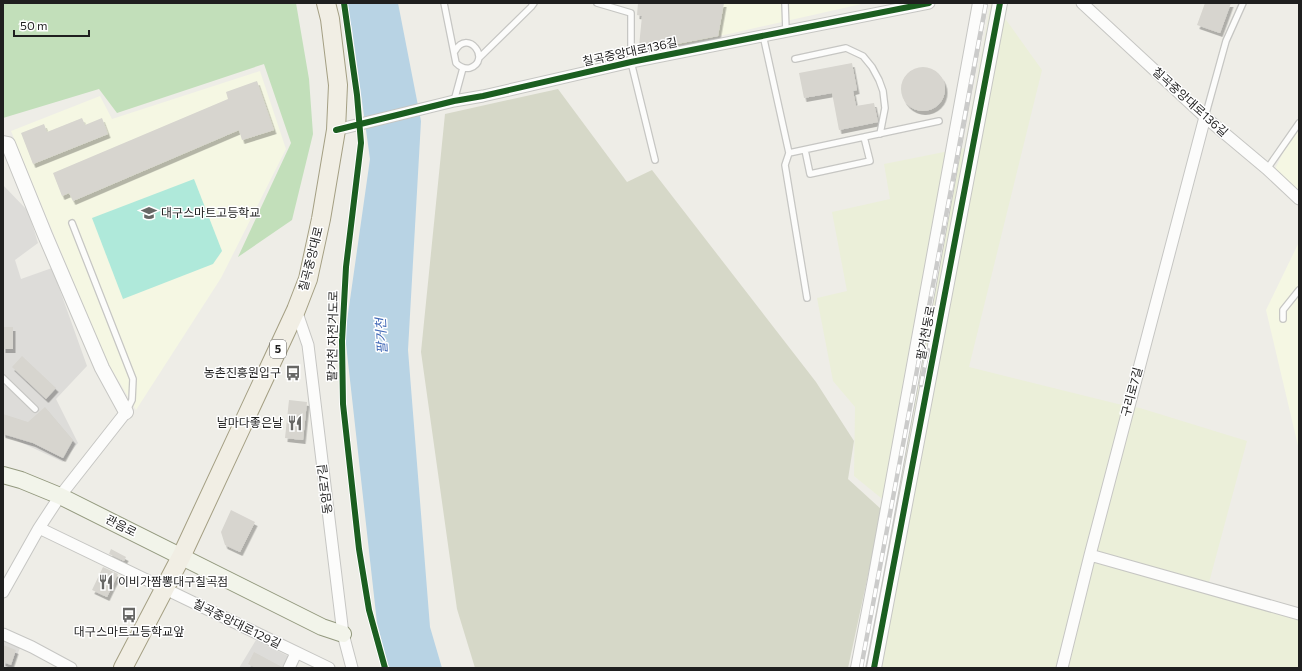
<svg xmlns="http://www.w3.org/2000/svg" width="1302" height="671" viewBox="0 0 1302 671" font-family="Commissioner,'Noto Sans KR',sans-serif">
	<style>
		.residential { fill: #dddcd9 }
		.education { fill: #f5f7e3 }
		.construction { fill: #d6d8c8 }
		.farmland { fill: #ebefd9 }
		.forest { fill: #c2dfba }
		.pitch { fill: #afe9da }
		.water { fill: #b8d3e4 }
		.building { fill: #d7d5cf; filter: url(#shadow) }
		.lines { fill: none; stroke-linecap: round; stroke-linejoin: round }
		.service-casing { stroke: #c6c6c3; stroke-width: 8 }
		.minor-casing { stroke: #c6c6c3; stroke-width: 13 }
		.tertiary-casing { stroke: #c6c6c3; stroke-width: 16 }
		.secondary-casing { stroke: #93997e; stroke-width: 18 }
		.primary-casing { stroke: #a49f83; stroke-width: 20 }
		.service { stroke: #fcfcfb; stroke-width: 5.5 }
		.minor { stroke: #fcfcfb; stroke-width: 11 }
		.tertiary { stroke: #fcfcfb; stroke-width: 14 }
		.secondary { stroke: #f2f4ea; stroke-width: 16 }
		.primary { stroke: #f1eee4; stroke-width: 18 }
		.rail-casing { stroke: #cbcbca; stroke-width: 4.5 }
		.rail { stroke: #fff; stroke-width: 3; stroke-dasharray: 9; stroke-linecap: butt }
		.cycleway-casing { stroke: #fff; stroke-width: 8 }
		.cycleway { stroke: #1b5e20; stroke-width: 6 }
		.labels { text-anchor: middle; stroke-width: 3; stroke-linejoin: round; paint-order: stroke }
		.shield { fill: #fff; stroke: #626262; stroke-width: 1 }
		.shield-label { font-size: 11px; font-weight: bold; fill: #1f1f1f }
		.street-label { font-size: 12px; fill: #1f1f1f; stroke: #fff }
		.poi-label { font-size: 12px; fill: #1f1f1f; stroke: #fff; text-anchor: start }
		.water-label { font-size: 13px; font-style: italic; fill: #436ab7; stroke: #fff }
	</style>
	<defs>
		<filter id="shadow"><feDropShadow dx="2.5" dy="4" stdDeviation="0" flood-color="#0004"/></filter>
	</defs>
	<rect width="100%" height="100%" fill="#eeede7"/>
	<path class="residential" d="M3,185L28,211L38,243L15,260L21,279L52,268L87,366L56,399L78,443L63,462L16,440L3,436Z
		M3,639L20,648L12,668H3Z
		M256,640L290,657L284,668H239Z"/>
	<path class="education" d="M659,3H866L653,51Z
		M260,71L286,149L221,278L136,410L105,358L11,131L100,96L112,119Z
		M1299,120V203L1273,173Z
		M1299,242V450L1266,310Z"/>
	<path class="construction" d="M558,89L627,182L652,170L816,382L854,441L848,479L882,510L848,668H475L457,609L421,352L445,114Z"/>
	<path class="farmland" d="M991,3H994L1042,70L969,367L1118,404L1140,408L1247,441L1207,590L1299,614V668H864L886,502L854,476L855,407L833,381L817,298L847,291L832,212L890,199L884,164L964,148Z"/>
	<path class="forest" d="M3,3H296L309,79L313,134L292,220L238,257L291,143L264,64L117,113L99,89L3,118Z"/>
	<path class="pitch" d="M194,179L222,251L213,264L123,299L92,218Z"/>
	<path class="water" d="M346,3H398L421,121L408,350L430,627L442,668H389L377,623L345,335L370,159L352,29Z"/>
	<path class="building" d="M638,3H724L718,36L656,48L639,46L642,16L637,15Z
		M1205,3H1231L1220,33L1197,25Z
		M852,63L857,90L853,91L856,106L874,103L878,122L839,130L832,93L804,98L799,73Z
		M901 89a22 22 0 1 1 44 0a22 22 0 1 1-44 0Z
		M257,81L274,130L242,140L239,130L73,201L69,193L62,196L53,173L228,99L226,92Z
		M82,118L85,125L102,118L108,134L33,164L21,133L44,124L47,132Z
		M3,327H13V349H3Z
		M22,356L56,388L46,399L12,367Z
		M289,400L307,402L303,440L285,438Z
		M45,407L73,440L63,458L33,443L3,434V414L28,422Z
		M231,510L255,522L240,552L225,545L221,532Z
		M111,549L126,557L124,561L109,554Z
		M103,567L118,574L107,597L92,590Z
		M3,645L16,650L11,665L3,662Z
		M254,652L282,667V668H255L248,664Z"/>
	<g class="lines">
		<g class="service-casing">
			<path id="service" d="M444,3L456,63C460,67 465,69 470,68C492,60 468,28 455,51
				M597,3L631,13V62L655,160
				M785,3L786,31
				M763,35L789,153L939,121
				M479,58L531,7L534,3
				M795,59L846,48L863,56L872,67L879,80L883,91L885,108L880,134
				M454,101L463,68
				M1205,117L1226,41L1243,3
				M805,150L810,174L870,161L864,137
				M789,153L785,165L807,298
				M1267,169L1299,123
				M72,223L133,379L132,400L127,410
				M1283,319V310L1299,290
				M3,378L35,409"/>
		</g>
		<g class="minor-casing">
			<path id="minor" d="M1082,3L1205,117L1267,169L1299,199
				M336,130L454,101L483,96L631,62L929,3
				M296,310L308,345L343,634L352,668
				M39,528L329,668
				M1090,555L1299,614
				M3,592L39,528L60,496L126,412
				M3,634L32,647L71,668
				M289,668L296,653
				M1062,668L1090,555L1205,117"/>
		</g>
		<g class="tertiary-casing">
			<path id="tertiary" d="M3,143L8,144L45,235L102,368L126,412
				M858,668L875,580L980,3
				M874,668L1000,3"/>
		</g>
		<g class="secondary-casing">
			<path id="secondary" d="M3,475L21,480L60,496L322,627L343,634"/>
		</g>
		<g class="primary-casing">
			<path id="primary" d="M123,668L181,557L296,310L308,279L321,219L336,130L338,85L330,19L326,3"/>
		</g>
		<use href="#service" class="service"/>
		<use href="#minor" class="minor"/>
		<use href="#tertiary" class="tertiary"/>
		<use href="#secondary" class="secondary"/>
		<use href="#primary" class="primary"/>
		<g class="rail-casing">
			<path id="rail" d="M921,385L928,350
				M861,668L986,3"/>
		</g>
		<use href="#rail" class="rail"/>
		<g class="cycleway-casing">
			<path id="cycleway" d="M344,3L357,95L361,143L346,267L342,341L343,404L359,549L369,610L385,668
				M336,130L454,101L483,96L631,62L929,3
				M874,668L1000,3"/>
		</g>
		<use href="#cycleway" class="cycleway"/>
	</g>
	<defs>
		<g id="school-bare" transform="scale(1.2)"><path d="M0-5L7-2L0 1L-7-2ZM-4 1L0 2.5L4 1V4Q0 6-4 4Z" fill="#676765" stroke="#fff" stroke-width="2.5" paint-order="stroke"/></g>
		<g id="bus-bare" transform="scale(1.2)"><path d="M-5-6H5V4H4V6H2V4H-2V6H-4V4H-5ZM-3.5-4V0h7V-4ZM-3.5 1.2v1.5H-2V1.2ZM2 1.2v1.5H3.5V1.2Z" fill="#676765" stroke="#fff" stroke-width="2.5" paint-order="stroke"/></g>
		<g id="restaurant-bare" transform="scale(1.2)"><path d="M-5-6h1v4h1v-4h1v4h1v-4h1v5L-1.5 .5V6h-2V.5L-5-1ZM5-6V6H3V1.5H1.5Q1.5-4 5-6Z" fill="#676765" stroke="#fff" stroke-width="2.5" paint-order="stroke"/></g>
	</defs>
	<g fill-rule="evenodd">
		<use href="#school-bare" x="149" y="213"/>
		<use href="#bus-bare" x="293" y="373"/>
		<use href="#restaurant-bare" x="295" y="423"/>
		<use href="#restaurant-bare" x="106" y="582"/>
		<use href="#bus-bare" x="129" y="615"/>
	</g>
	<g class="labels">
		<rect class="shield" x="270" y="340" width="16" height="18" rx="3"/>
		<g class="shield-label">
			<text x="278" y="353">5</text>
		</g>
		<g class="street-label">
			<text transform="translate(630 52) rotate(-12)" y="4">칠곡중앙대로136길</text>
			<text transform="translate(1190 102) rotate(42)" y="4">칠곡중앙대로136길</text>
			<text transform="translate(311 259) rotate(-76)" y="4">칠곡중앙대로</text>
			<text transform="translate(926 333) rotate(-79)" y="4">팔거천동로</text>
			<text transform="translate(333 336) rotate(-89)" y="4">팔거천 자전거도로</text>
			<text transform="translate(1132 392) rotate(-75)" y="4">구리로7길</text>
			<text transform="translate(325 489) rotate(-97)" y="4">동암로7길</text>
			<text transform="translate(121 526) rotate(27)" y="4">관음로</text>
			<text transform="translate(237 624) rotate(26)" y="4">칠곡중앙대로129길</text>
		</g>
		<g class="poi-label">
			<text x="161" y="217">대구스마트고등학교</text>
			<text x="281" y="377" text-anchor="end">농촌진흥원입구</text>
			<text x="283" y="427" text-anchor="end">날마다좋은날</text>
			<text x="118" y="586">이비가짬뽕대구칠곡점</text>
			<text x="129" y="636" text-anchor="middle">대구스마트고등학교앞</text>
		</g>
		<g class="water-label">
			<text transform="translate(381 336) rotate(-93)" y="5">팔거천</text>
		</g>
	</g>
	<rect width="1302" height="671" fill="none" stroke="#1f1f1f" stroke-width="8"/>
	<path d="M14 30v6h75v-6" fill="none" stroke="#1f1f1f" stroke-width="2"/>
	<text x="20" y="30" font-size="12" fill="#1f1f1f" stroke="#ffffff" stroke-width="3" paint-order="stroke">50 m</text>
</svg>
